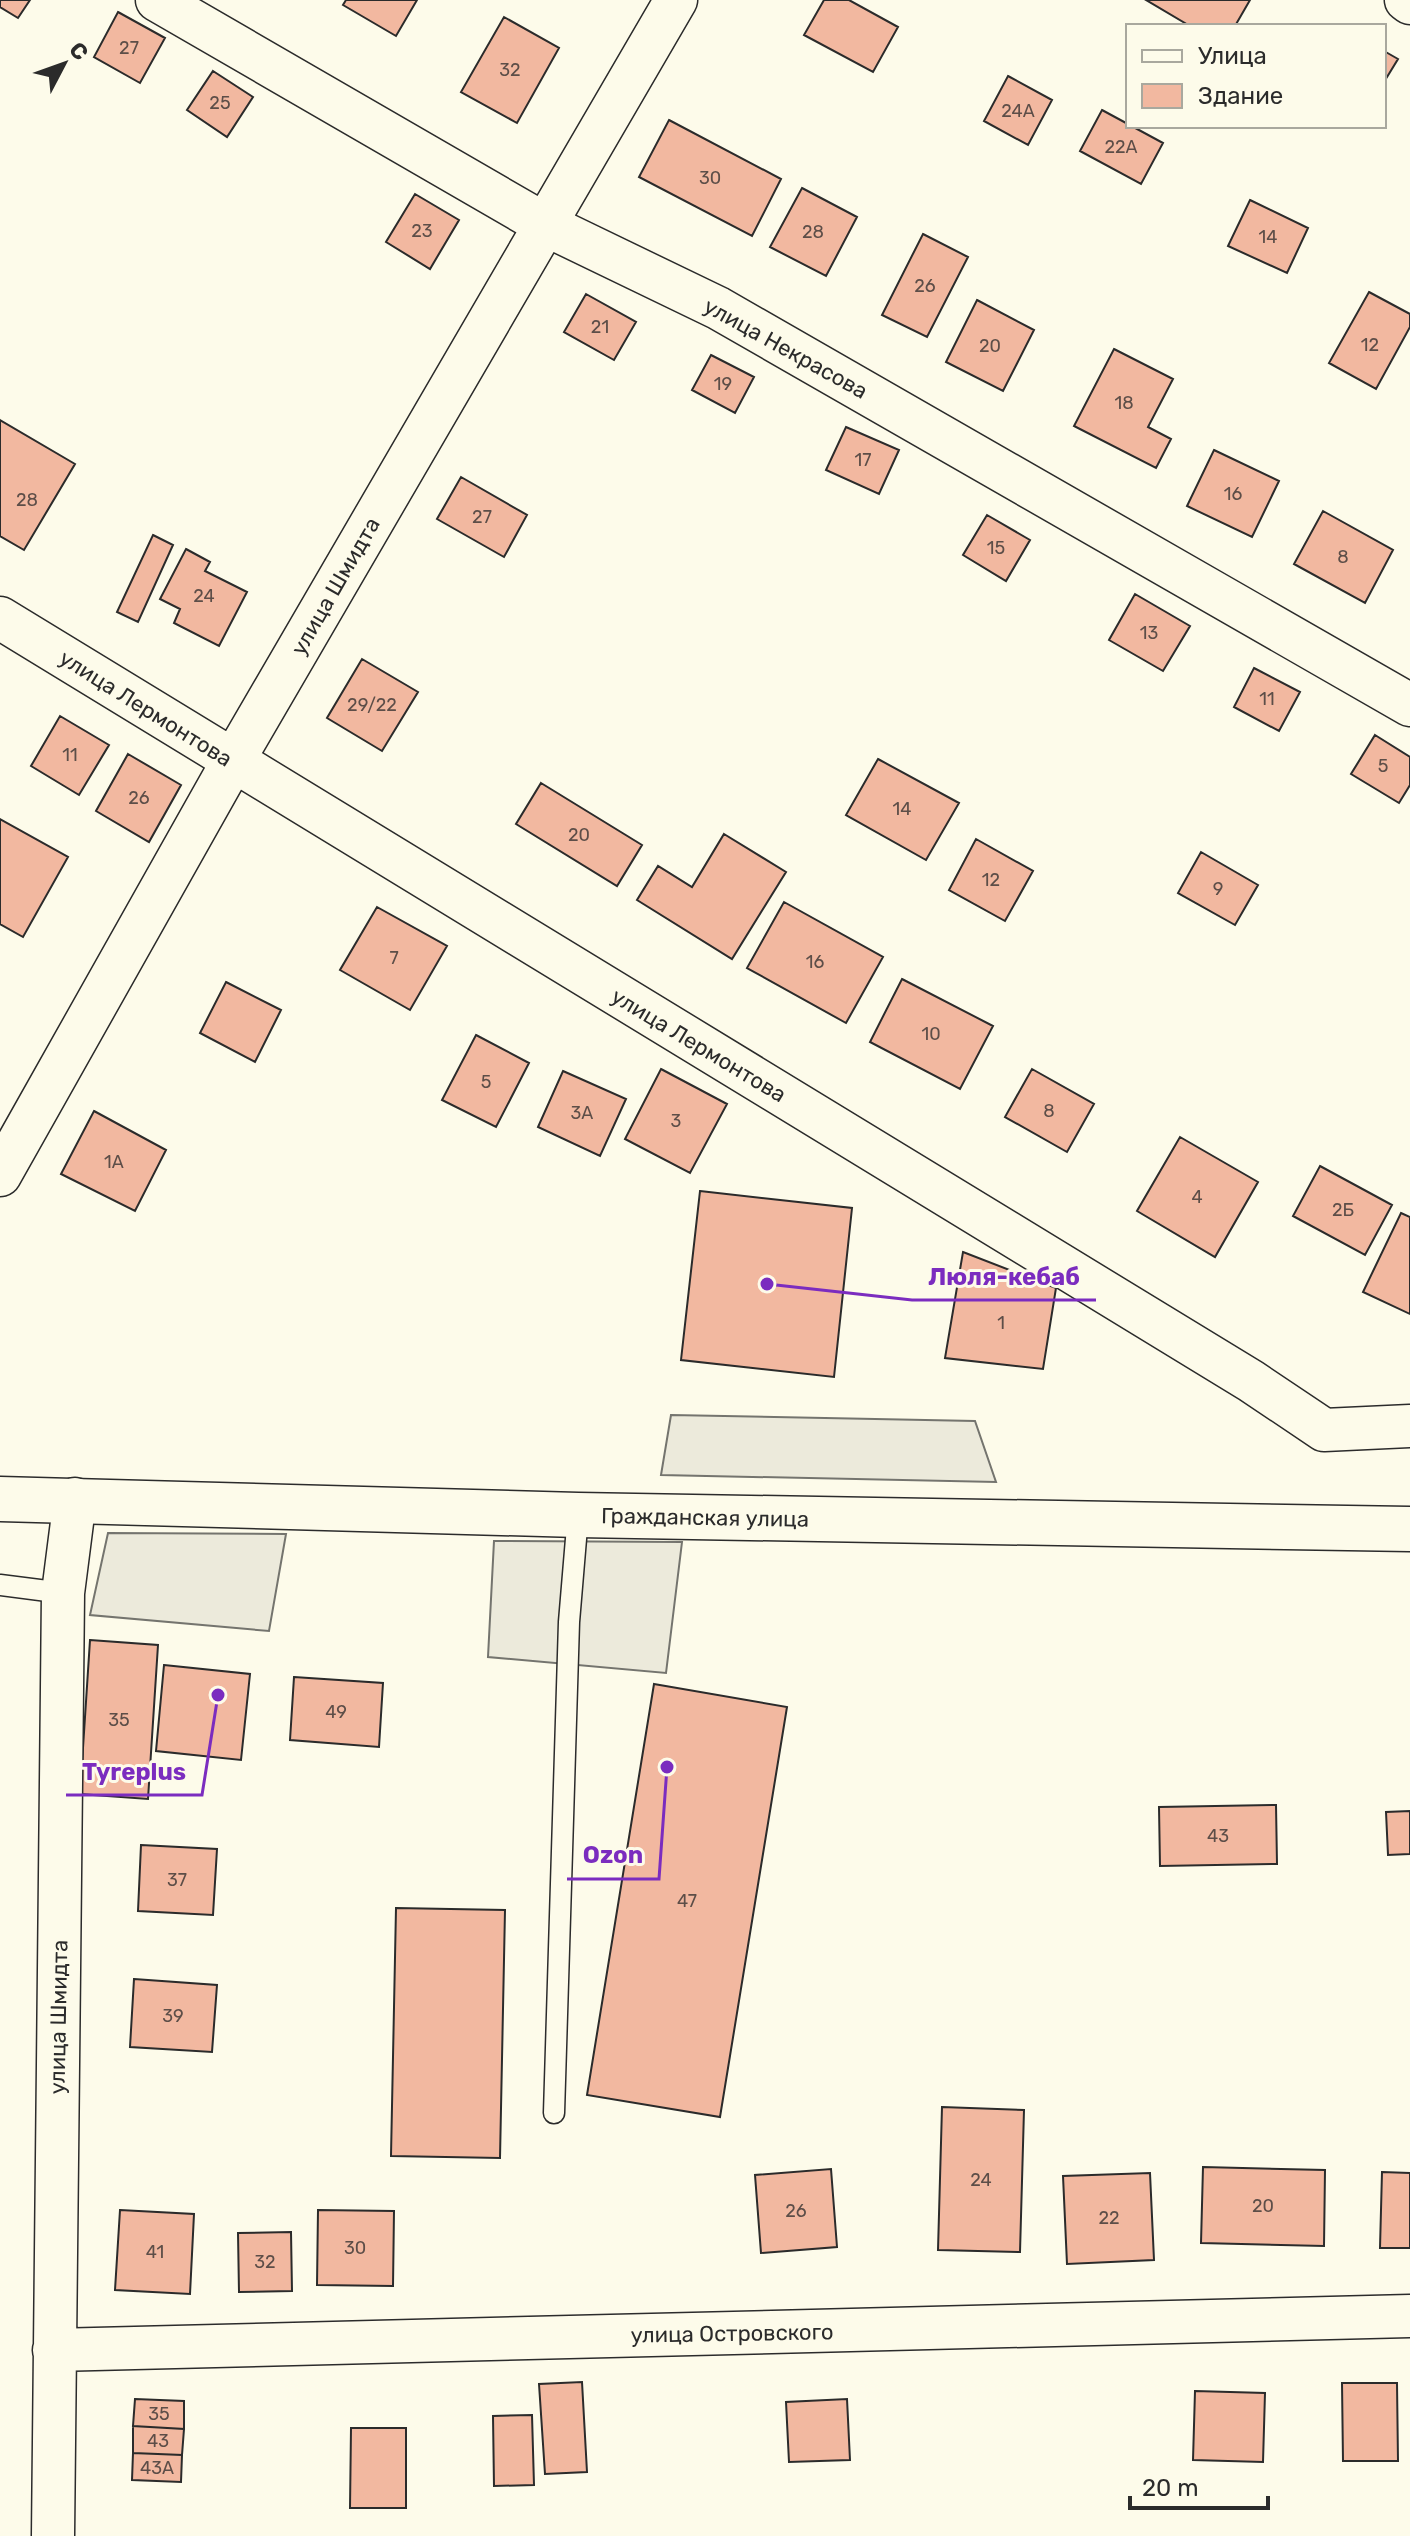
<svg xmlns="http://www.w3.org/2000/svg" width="1410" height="2536" viewBox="0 0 1410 2536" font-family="Rubik,sans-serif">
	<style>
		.parking { fill: #eceadb; stroke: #74746e; stroke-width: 2 }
		.building { fill: #f2b8a0; stroke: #2b2b2b; stroke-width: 2 }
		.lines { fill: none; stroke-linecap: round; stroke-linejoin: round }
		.lane-casing { stroke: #2b2b2b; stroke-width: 23 }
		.street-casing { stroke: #2b2b2b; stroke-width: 45 }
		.secondary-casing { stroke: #2b2b2b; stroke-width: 47 }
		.lane { stroke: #fdfbea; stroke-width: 20 }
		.street { stroke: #fdfbea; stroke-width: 42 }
		.secondary { stroke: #fdfbea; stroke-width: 44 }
		.labels { text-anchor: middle; stroke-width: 6; stroke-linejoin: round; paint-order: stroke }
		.number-label { font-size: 18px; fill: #5d4e48 }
		.street-label { font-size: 22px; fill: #2b2b2b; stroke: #fdfbea }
		.leader { fill: none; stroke: #7b2cbf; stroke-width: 3 }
		.callout-dot { fill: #7b2cbf; stroke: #fdfbea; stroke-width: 3 }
		.callout-label { font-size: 24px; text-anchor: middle; font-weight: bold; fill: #7b2cbf; stroke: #fdfbea; stroke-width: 6; stroke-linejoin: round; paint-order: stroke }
	</style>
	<rect width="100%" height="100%" fill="#fdfbea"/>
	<path class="parking" d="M671,1415L975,1421L996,1482L661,1475Z
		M108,1533L286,1534L269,1631L90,1615Z
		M494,1541L682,1542L666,1673L488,1657Z"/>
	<path class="building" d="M0,0H30L18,18L0,7Z
		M346,0H417L396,36L343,5Z
		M824,0H849L898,27L873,72L804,35Z
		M1146,0H1250L1235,26H1190Z
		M118,12L165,38L140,83L94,57Z
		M504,17L559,48L517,123L461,92Z
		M1384,51L1398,59L1384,82Z
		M213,71L253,97L227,137L187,110Z
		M1008,76L1052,100L1028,145L984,121Z
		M1102,110L1163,143L1141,184L1080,151Z
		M669,120L781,179L752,236L639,177Z
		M802,188L857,217L826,276L770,247Z
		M415,194L459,220L430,269L386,242Z
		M1250,200L1308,228L1287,273L1228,246Z
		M923,234L968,257L927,337L882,315Z
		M1369,292L1410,314V327L1376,389L1329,363Z
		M586,294L636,322L614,360L564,332Z
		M977,300L1034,330L1003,391L946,362Z
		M1114,349L1173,379L1148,427L1171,439L1156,468L1074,426Z
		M711,355L754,377L735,413L692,390Z
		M0,420L75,464L24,550L0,536Z
		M846,427L899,450L879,494L826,470Z
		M1214,450L1279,481L1252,537L1187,506Z
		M461,477L527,515L504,557L437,519Z
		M1323,511L1393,550L1365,603L1294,564Z
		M987,515L1030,540L1006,581L963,555Z
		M153,535L173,545L138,622L117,612Z
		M186,549L210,562L205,571L247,592L219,646L174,623L180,609L160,599Z
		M1135,594L1190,626L1163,671L1109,640Z
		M362,659L418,692L382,751L327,718Z
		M1254,668L1300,692L1279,731L1234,707Z
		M60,716L109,745L79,795L31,766Z
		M1375,735L1410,757V785L1399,803L1351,774Z
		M128,754L181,785L149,842L96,811Z
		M878,759L959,803L926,860L846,815Z
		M541,783L642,845L617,886L516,824Z
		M0,819L68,857L23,937L0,924Z
		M724,834L786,872L732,959L637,900L658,866L692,887Z
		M976,839L1033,871L1005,921L949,890Z
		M1201,852L1258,885L1235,925L1178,893Z
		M784,902L883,957L846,1023L747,968Z
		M377,907L447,946L410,1010L340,970Z
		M902,979L993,1026L960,1089L870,1042Z
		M226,982L281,1010L255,1062L200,1033Z
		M476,1035L529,1063L496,1127L442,1100Z
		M661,1069L727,1104L690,1173L625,1139Z
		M1032,1069L1094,1104L1067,1152L1005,1117Z
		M563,1071L626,1099L600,1156L538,1127Z
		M94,1111L166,1150L135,1211L61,1174Z
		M1180,1137L1258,1182L1215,1257L1137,1211Z
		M1320,1166L1392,1205L1365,1255L1293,1216Z
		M700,1191L852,1208L834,1377L681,1360Z
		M1401,1213L1410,1217V1314L1363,1292Z
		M963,1252L1056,1288L1043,1369L945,1358Z
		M90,1640L158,1645L148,1799L80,1794Z
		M164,1665L250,1674L241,1760L156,1751Z
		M294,1677L383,1683L379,1747L290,1740Z
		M654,1684L787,1707L720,2117L587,2095Z
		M1276,1805L1277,1864L1160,1866L1159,1807Z
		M1410,1811V1854L1388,1855L1386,1812Z
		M141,1845L217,1849L213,1915L138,1911Z
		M396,1908L505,1910L500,2158L391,2156Z
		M134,1979L217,1985L212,2052L130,2047Z
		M942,2107L1024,2110L1020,2252L938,2250Z
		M1203,2167L1325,2170L1324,2246L1201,2243Z
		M831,2169L837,2247L761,2253L755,2175Z
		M1382,2172L1410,2173V2248H1380Z
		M1150,2173L1154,2260L1067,2264L1063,2176Z
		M120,2210L194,2214L190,2294L115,2290Z
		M318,2210L394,2211L393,2286L317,2285Z
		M291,2232L292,2291L239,2292L238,2233Z
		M582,2382L587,2472L545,2474L539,2384Z
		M1342,2383H1397L1398,2461H1343Z
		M1195,2391L1265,2393L1263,2462L1193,2460Z
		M135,2399L184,2401V2429L133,2426Z
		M847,2399L850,2460L789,2462L786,2402Z
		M532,2415L534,2485L494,2486L493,2416Z
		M133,2426L184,2429L182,2455L133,2453Z
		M351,2428H406V2508H350Z
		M133,2453L182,2455L181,2482L132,2480Z"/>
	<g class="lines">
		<g class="lane-casing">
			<path id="lane" d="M0,1585L63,1593
				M554,2113L569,1622L578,1515"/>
		</g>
		<g class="street-casing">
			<path id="street" d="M157,0L544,224L718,308L1410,705
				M1406,0L1410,3
				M0,618L1251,1381L1324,1430L1410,1426
				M0,1175L233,761L676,0
				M54,2350L1410,2316
				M53,2536L63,1593L75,1499"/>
		</g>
		<g class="secondary-casing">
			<path id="secondary" d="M0,1499L578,1515L1410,1529"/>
		</g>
		<use href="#lane" class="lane"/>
		<use href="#street" class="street"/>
		<use href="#secondary" class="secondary"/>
	</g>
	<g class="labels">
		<g class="number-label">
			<text x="129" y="54">27</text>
			<text x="510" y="76">32</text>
			<text x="220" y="109">25</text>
			<text x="1018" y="117">24А</text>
			<text x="1121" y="153">22А</text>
			<text x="710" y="184">30</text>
			<text x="422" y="237">23</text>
			<text x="813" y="238">28</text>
			<text x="1268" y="243">14</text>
			<text x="925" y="292">26</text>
			<text x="600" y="333">21</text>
			<text x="1370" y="351">12</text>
			<text x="990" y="352">20</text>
			<text x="723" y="390">19</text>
			<text x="1124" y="409">18</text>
			<text x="863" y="466">17</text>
			<text x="1233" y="500">16</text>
			<text x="27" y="506">28</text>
			<text x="482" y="523">27</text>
			<text x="996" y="554">15</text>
			<text x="1343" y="563">8</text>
			<text x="204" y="602">24</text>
			<text x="1149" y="639">13</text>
			<text x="1267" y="705">11</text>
			<text x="372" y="711">29/22</text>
			<text x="70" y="761">11</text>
			<text x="1383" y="772">5</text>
			<text x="139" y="804">26</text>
			<text x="902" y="815">14</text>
			<text x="579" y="841">20</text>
			<text x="991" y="886">12</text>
			<text x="1218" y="895">9</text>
			<text x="394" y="964">7</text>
			<text x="815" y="968">16</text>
			<text x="931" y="1040">10</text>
			<text x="486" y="1088">5</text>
			<text x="1049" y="1117">8</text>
			<text x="582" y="1119">3А</text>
			<text x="676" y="1127">3</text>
			<text x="114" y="1168">1А</text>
			<text x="1197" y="1203">4</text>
			<text x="1343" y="1216">2Б</text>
			<text x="1001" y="1329">1</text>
			<text x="336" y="1718">49</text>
			<text x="119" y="1726">35</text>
			<text x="1218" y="1842">43</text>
			<text x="177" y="1886">37</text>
			<text x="687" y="1907">47</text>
			<text x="173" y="2022">39</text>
			<text x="981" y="2186">24</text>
			<text x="1263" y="2212">20</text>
			<text x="796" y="2217">26</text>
			<text x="1109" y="2224">22</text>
			<text x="355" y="2254">30</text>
			<text x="155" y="2258">41</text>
			<text x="265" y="2268">32</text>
			<text x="159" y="2420">35</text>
			<text x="158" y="2447">43</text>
			<text x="157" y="2474">43А</text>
		</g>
		<g class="street-label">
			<text transform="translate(786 348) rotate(29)" y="8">улица Некрасова</text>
			<text transform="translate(335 586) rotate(-60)" y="8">улица Шмидта</text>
			<text transform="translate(146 708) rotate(32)" y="8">улица Лермонтова</text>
			<text transform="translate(699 1045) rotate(31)" y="8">улица Лермонтова</text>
			<text transform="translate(705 1517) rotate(1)" y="8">Гражданская улица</text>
			<text transform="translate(58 2017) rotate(-89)" y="8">улица Шмидта</text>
			<text transform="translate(732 2333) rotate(-1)" y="8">улица Островского</text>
		</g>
	</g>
	<path class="leader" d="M767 1284L912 1300H1096M218 1695L202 1795H66M667 1767L659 1879H567"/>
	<g class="callout-dot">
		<circle cx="767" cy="1284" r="8"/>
		<circle cx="218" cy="1695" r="8"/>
		<circle cx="667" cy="1767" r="8"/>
	</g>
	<g class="callout-label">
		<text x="1004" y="1285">Люля-кебаб</text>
		<text x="134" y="1780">Tyreplus</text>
		<text x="613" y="1863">Ozon</text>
	</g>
	<rect x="1126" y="24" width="260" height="104" fill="#fdfbea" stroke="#a9a89e" stroke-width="2"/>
	<rect x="1142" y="50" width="40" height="12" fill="#fdfbea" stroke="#a9a89e" stroke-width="2"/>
	<text x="1198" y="64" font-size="24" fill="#2b2b2b">Улица</text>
	<rect x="1142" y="84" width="40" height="24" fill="#f2b8a0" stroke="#a9a89e" stroke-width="2"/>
	<text x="1198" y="104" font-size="24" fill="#2b2b2b">Здание</text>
	<g transform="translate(64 64) rotate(49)" stroke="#fdfbea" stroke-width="6" paint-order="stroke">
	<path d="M0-6L14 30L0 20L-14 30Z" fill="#2b2b2b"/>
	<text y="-12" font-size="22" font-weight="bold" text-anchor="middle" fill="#2b2b2b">С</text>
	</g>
	<path d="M1130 2496v12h138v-12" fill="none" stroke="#2b2b2b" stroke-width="4"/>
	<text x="1142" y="2496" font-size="24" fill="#2b2b2b" stroke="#fdfbea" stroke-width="6" paint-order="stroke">20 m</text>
</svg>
